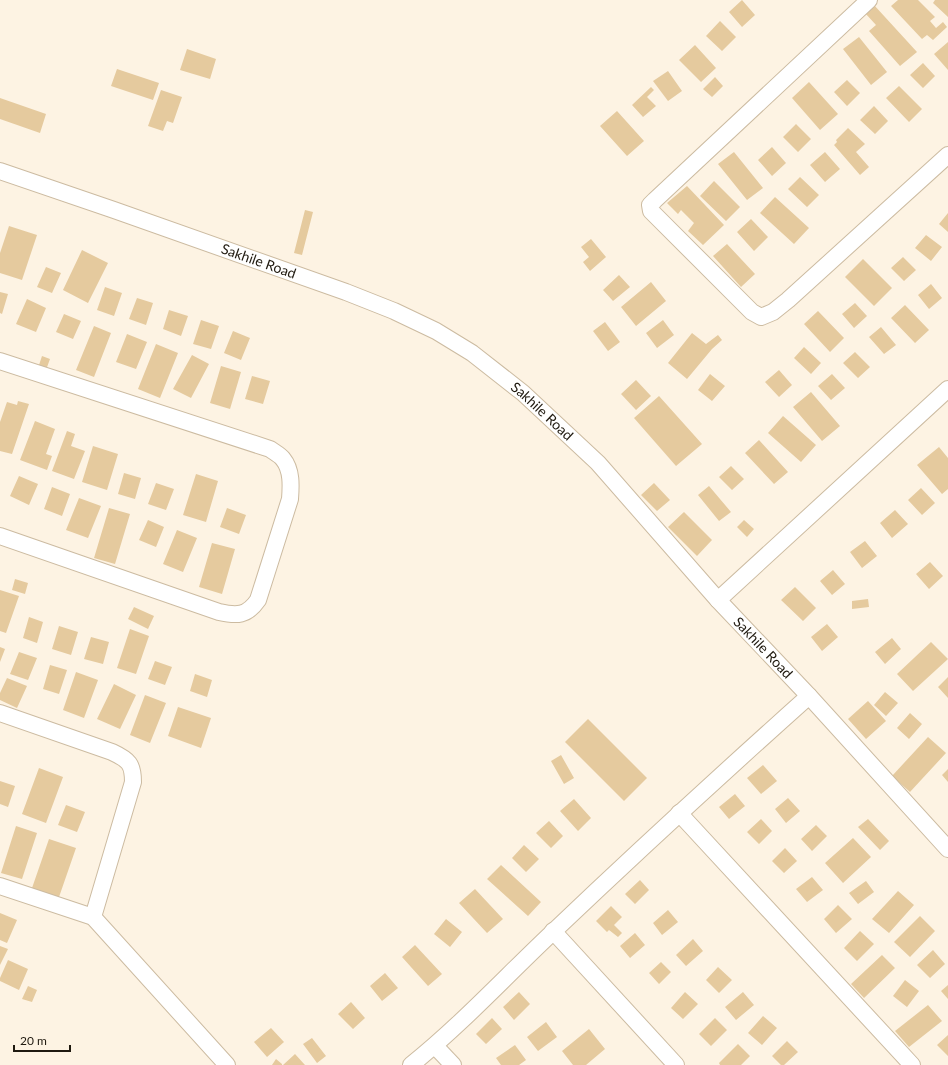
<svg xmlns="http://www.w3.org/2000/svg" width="948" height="1065" viewBox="0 0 948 1065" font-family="Lato,sans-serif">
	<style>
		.building { fill: #e5ca9e }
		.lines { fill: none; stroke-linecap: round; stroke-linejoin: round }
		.street-casing { stroke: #ccbba1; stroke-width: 18 }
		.street { stroke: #fff; stroke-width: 16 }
		.labels { text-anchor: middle; stroke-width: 4; stroke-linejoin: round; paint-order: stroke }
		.street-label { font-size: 14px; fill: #1f190f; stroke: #fdf3e3 }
	</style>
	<rect width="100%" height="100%" fill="#fdf3e3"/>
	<path class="building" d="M742,0L755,15L742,27L729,12Z
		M898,0H918L935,17L930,21L936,28L943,22L947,27L933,40L927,35L922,39L891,6Z
		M935,0H948V17L933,3Z
		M874,5L917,52L900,66L869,31L876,25L865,13Z
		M720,21L736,37L722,51L706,36Z
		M859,37L887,72L871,85L843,49Z
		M948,42V70L934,54Z
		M695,45L716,68L701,82L679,60Z
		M187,49L216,59L210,79L180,70Z
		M923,63L935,76L923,88L910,75Z
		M117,69L159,83L153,100L111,86Z
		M668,71L682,91L668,101L653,81Z
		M715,77L723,86L712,97L703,89Z
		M847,80L860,93L847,106L834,92Z
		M809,82L838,114L820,130L792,98Z
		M899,86L922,109L909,122L886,98Z
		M651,87L654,90L647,97L656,106L643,117L632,105Z
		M161,90L182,97L173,123L167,121L163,131L148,126Z
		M0,98L46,114L40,133L0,119Z
		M874,106L888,121L875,134L860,120Z
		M617,111L644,141L627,156L600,126Z
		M796,124L811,139L798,152L783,137Z
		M848,128L865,144L856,152L869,167L860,175L834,145L837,142L836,140Z
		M772,147L786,163L772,176L758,160Z
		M734,152L763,188L747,200L718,164Z
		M825,152L840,169L825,182L810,165Z
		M800,177L819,195L807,207L788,189Z
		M714,181L740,207L726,221L700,196Z
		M687,186L724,225L703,245L688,231L694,223L681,210L678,214L667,203Z
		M775,197L809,228L794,244L760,213Z
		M305,210L313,212L302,255L294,253Z
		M948,213V232L939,224Z
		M751,219L768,237L754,251L737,232Z
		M9,226L37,235L22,280L0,273V253Z
		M926,235L942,247L931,261L915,248Z
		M591,239L606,257L590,271L583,262L589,257L581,247Z
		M727,244L755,274L741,287L713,256Z
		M82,250L108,263L88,303L63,290Z
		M903,257L916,270L904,281L891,268Z
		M863,259L892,288L874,306L845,277Z
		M46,267L61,273L52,293L37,287Z
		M619,275L630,287L613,301L603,290Z
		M651,282L666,301L636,326L621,307Z
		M931,284L942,298L929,309L918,295Z
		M105,287L122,293L114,316L97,310Z
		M0,292L8,294L2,314L0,313Z
		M137,298L153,303L146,325L129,319Z
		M27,299L46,308L36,332L16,324Z
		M855,303L867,316L854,328L842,314Z
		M905,305L929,330L915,343L891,318Z
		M169,310L188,316L181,336L163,329Z
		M818,311L844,338L830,352L804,324Z
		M64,314L81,321L73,339L56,332Z
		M201,320L219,326L211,349L193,344Z
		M663,320L674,335L657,348L646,333Z
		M605,322L620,342L608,351L593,331Z
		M94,326L111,333L94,377L76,370Z
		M881,327L896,345L884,354L869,337Z
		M233,331L250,338L241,360L224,353Z
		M692,333L706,344L718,335L722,340L712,349L687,379L668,363Z
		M127,334L147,342L136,369L116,362Z
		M156,344L178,353L160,398L138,389Z
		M804,347L821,363L811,374L794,358Z
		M855,352L870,367L858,378L843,363Z
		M192,355L209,364L191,398L173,389Z
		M42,356L50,359L46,370L38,368Z
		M221,366L241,372L230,409L210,403Z
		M779,370L792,385L779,397L765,382Z
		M710,374L725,386L712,401L698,390Z
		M832,374L845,388L831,400L818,386Z
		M252,376L270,381L263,404L245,399Z
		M636,380L651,396L636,410L621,394Z
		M811,392L840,426L822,441L793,407Z
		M659,396L702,444L676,466L634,418Z
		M18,401L29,404L12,454L0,451V422L7,402L17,405Z
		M783,416L816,445L801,462L768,433Z
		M35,421L55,429L46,454L52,456L47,470L20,460Z
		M67,431L75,434L71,446L85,451L74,479L52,471Z
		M759,440L788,472L774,484L745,453Z
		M93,446L118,454L107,490L82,482Z
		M939,447L948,458V489L942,494L917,465Z
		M731,466L744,479L732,490L719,477Z
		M124,473L141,478L135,499L118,494Z
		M196,474L218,481L206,522L183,515Z
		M19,476L38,484L29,505L10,496Z
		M156,483L174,489L166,510L148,504Z
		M654,483L670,500L657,511L641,495Z
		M709,486L731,512L719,521L698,495Z
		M52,487L70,494L62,516L44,509Z
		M921,488L935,503L922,515L908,500Z
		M79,498L101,506L88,538L66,530Z
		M109,508L130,514L115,564L94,558Z
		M227,508L246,515L239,534L220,527Z
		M895,510L908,524L892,538L880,523Z
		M684,512L712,540L697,556L668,527Z
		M148,520L164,527L156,547L139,540Z
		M744,520L754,529L747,537L737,527Z
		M177,530L197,538L183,572L163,564Z
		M865,541L877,556L862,568L850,552Z
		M212,543L235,549L222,594L199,587Z
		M930,562L943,576L929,589L916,574Z
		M833,570L845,584L832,595L820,581Z
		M15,579L28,583L25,594L12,590Z
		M795,587L816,608L803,621L781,600Z
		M0,590L19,596L6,633L0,631Z
		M868,599L869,607L852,609V601Z
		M134,607L154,616L148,629L128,619Z
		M29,617L43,622L37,643L23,638Z
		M827,624L838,637L822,651L811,637Z
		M59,626L78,632L71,655L52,649Z
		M130,629L149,636L136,674L117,668Z
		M91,637L109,642L103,664L84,659Z
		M892,638L901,649L885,664L875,652Z
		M931,642L948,659L913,691L897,674Z
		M0,647L5,649L0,662Z
		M19,652L37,658L28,680L10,674Z
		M155,661L172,667L165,685L148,679Z
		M50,665L67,670L59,694L43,689Z
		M76,672L98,680L84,718L63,710Z
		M195,674L212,680L207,697L190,691Z
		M948,677V698L938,687Z
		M7,678L27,686L17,708L0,700V693Z
		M114,684L136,695L120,729L97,719Z
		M885,692L898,703L886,716L874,705Z
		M145,695L166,703L150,743L130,735Z
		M868,701L886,721L866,739L848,719Z
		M178,707L211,718L201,748L168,736Z
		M910,713L922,724L909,739L897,728Z
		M588,719L647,778L624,801L565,742Z
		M928,737L946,753L910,792L892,776Z
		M561,755L574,778L564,784L551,761Z
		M763,765L777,781L761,794L747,778Z
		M39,768L63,777L46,823L22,814Z
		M948,769V782L942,775Z
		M0,781L15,786L8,807L0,804Z
		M735,794L745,806L729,819L719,807Z
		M788,798L800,811L786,823L775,809Z
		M574,799L591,818L578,831L560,811Z
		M66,805L85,812L77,832L58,825Z
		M761,819L772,831L759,844L747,832Z
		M868,819L889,841L880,850L858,827Z
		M549,821L563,836L551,848L536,833Z
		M816,825L827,836L812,851L801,839Z
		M16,826L37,833L22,879L1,873Z
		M853,838L871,857L843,883L825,863Z
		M49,839L76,848L59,897L32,888Z
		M524,845L539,859L526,872L512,858Z
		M785,848L797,861L784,873L772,861Z
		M501,865L541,902L528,916L487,879Z
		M812,877L823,890L807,902L796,889Z
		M640,880L649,890L635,904L625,894Z
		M866,881L874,892L858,904L849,893Z
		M475,889L503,919L487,933L459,903Z
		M898,891L914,905L889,933L872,919Z
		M838,905L852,919L836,933L824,919Z
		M611,906L622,917L614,925L622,933L618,937L609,930L607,932L596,921Z
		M668,910L678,922L662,935L653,923Z
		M0,913L17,920L7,943L0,940Z
		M920,916L935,931L910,957L894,942Z
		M446,919L462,932L450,947L434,934Z
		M860,931L874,944L857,961L844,948Z
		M635,933L645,945L630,958L620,946Z
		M693,939L703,951L686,966L676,955Z
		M415,945L442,974L428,986L402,957Z
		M0,946L8,949L0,965Z
		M933,950L945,964L930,978L917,965Z
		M882,955L895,968L864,998L851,984Z
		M8,960L28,969L19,990L0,981V978Z
		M661,962L671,972L659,984L649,973Z
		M718,967L732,980L719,993L706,980Z
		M385,973L398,988L382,1001L370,986Z
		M905,980L919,991L907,1007L893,996Z
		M948,985V999L941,991Z
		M28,986L37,990L32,1002L22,999Z
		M519,992L530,1004L514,1020L503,1007Z
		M685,992L698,1004L683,1019L671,1008Z
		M743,992L754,1005L736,1020L725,1007Z
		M351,1002L365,1018L353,1029L338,1014Z
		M928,1005L942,1021L909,1047L895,1031Z
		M763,1016L777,1028L762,1045L748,1033Z
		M492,1018L502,1029L486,1044L476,1034Z
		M715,1018L727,1030L711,1046L699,1034Z
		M546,1022L557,1037L538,1051L527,1037Z
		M271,1028L284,1042L267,1057L254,1042Z
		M589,1029L605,1049L586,1065H573L562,1051Z
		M948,1035V1056L937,1045Z
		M312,1038L326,1056L317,1063L303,1044Z
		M787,1041L798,1052L784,1065H781L772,1056Z
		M738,1044L750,1056L741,1065H720L719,1063Z
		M515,1045L526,1060L519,1065H501L496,1058Z
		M295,1054L305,1065H283Z
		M276,1059L282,1064V1065H272Z"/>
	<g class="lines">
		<g class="street-casing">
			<g id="street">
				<path d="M869,0L655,200L650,205L651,211L752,312L761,317L773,312L788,300L948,155"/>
				<path id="s1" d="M0,171L114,210L346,292L394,311L436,331L472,353L523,393L598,463L718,600L809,696L948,849"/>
				<path d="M0,361L270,449C274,452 280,455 283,459C292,470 291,486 290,499L258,600C247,616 237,616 219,612L0,536"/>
				<path d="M718,600L948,389"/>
				<path d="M0,713L112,752C129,760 133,764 133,782L93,917"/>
				<path d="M679,813L912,1065"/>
				<path d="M0,886L93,917L227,1065"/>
				<path d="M553,931L676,1065"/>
				<path d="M435,1046L453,1065"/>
				<path d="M411,1065C462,1024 507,975 555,930C638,851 723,773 809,696"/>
			</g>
		</g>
		<use href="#street" class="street"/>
	</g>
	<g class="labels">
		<g class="street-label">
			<text dy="5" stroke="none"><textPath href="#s1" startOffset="274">Sakhile Road</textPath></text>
			<text dy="5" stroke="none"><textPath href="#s1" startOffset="598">Sakhile Road</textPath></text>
			<text dy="5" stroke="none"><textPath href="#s1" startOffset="922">Sakhile Road</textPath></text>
		</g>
	</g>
	<path d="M14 1045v6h56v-6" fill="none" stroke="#1f190f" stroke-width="2"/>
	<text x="20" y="1045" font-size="12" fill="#1f190f" stroke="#fdf3e3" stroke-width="3" paint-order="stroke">20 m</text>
</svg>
